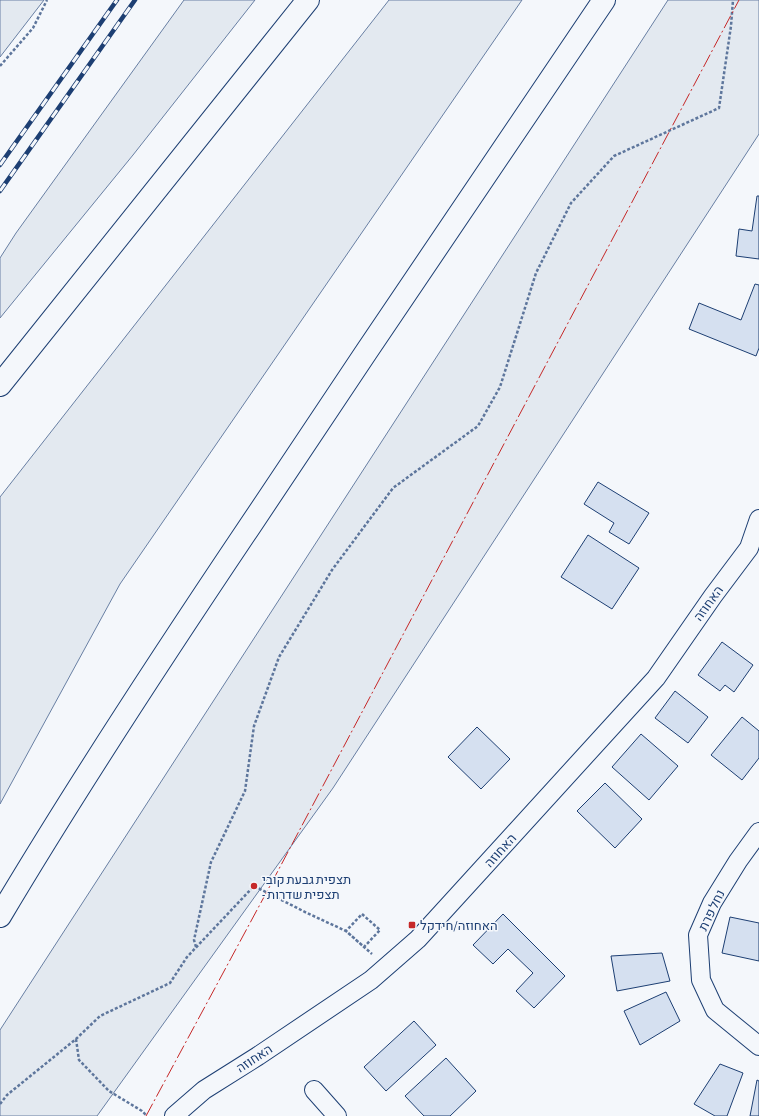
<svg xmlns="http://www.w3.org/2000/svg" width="759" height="1116" viewBox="0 0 759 1116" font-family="'Asap Condensed',Heebo,sans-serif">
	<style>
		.green { fill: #e3e9f0; stroke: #687fa3 }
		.building { fill: #d5e0f0; stroke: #1d3f73 }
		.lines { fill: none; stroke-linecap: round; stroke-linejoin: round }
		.minor-casing { stroke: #1d3f73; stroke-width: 20 }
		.trunk-casing { stroke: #1d3f73; stroke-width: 24 }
		.path { stroke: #5e769c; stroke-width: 2.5; stroke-dasharray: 3 2; stroke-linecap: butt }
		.minor { stroke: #f4f7fb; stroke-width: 18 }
		.trunk { stroke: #f4f7fb; stroke-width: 22 }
		.rail-casing { stroke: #1d3f73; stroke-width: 4.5 }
		.rail { stroke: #f4f7fb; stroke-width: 3; stroke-dasharray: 9; stroke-linecap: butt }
		.power { stroke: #c62828; stroke-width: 1; stroke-dasharray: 14 3 2 3; stroke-linecap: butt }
		.poi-dot { fill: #c62828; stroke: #f4f7fb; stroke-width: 1.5 }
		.labels { text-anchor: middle; stroke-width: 3; stroke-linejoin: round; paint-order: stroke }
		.street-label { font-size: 13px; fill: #1d3f73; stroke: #f4f7fb }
		.poi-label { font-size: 13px; fill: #1d3f73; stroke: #f4f7fb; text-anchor: start }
	</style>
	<rect width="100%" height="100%" fill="#f4f7fb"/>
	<path class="green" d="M0,0H44L0,57Z
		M184,0H255L133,155L0,318V258L16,233Z
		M389,0H522L120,584L0,804V497Z
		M668,0H759V134L333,788L97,1116H0V1030Z"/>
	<path class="building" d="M757,196H759V259L736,256L739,229L752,231Z
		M755,284L759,285V348L756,356L689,329L699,303L741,320Z
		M598,482L649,513L629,544L609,532L614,523L584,504Z
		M588,535L639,568L612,609L561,577Z
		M722,642L753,665L734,692L725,685L720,691L698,675Z
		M675,691L708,717L688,743L655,718Z
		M742,717L759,731V758L742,780L711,755Z
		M477,727L510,759L481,789L448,757Z
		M641,734L678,766L649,800L612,767Z
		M605,783L642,819L615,848L577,811Z
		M503,914L565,976L534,1008L516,991L533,973L508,949L493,964L473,945Z
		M730,917L759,923V961L722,953Z
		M662,953L670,981L617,991L611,956Z
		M666,992L680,1021L640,1045L624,1011Z
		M414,1021L436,1045L386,1091L364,1067Z
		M446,1058L476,1091L450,1116H424L405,1096Z
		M720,1064L743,1073L727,1116H715L694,1104Z
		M757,1080L759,1081V1116H750Z"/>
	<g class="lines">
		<g class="minor-casing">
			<path id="minor" d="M759,832L738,861L712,903L698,935L701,980L715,1010L759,1046
				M314,1090L337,1116
				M174,1116L204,1090L258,1056L371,980L418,939L656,678L713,596L749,548L759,519"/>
		</g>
		<g class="trunk-casing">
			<path id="trunk" d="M0,385L308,0
				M0,916C79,783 164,654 250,526C367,350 485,175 604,0"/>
		</g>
		<path class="path" d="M0,66L33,28L47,0
			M362,914L380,930L364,947L346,931Z
			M196,947L194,940L211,862L245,791L254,726L279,657L332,570L393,488L478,426L500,387L536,273L571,203L614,156L719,108L731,26L733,0
			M76,1039L79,1060L109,1091L142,1111L147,1116
			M0,1104L7,1095L76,1039L100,1016L170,983L187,957L254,886L307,913L346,931L372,954"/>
		<use href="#minor" class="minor"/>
		<use href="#trunk" class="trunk"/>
		<g class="rail-casing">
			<path id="rail" d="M0,165L117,0
				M0,191L135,0"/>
		</g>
		<use href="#rail" class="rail"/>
		<path class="power" d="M146,1116L271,884L739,0"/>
	</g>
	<g class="poi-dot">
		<circle cx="254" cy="886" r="4"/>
		<rect x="408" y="921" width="8" height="8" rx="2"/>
	</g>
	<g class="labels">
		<g class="street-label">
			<text transform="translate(708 603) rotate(-54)" y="5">האחוזה</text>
			<text transform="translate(500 850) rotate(-48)" y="5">האחוזה</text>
			<text transform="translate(711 910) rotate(-64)" y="5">נחל פרת</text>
			<text transform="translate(254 1058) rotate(-33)" y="5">האחוזה</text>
		</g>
		<g class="poi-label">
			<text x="262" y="884">תצפית גבעת קובי<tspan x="262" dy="15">- תצפית שדרות</tspan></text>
			<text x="420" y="930">האחוזה/חידקל</text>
		</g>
	</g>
</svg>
